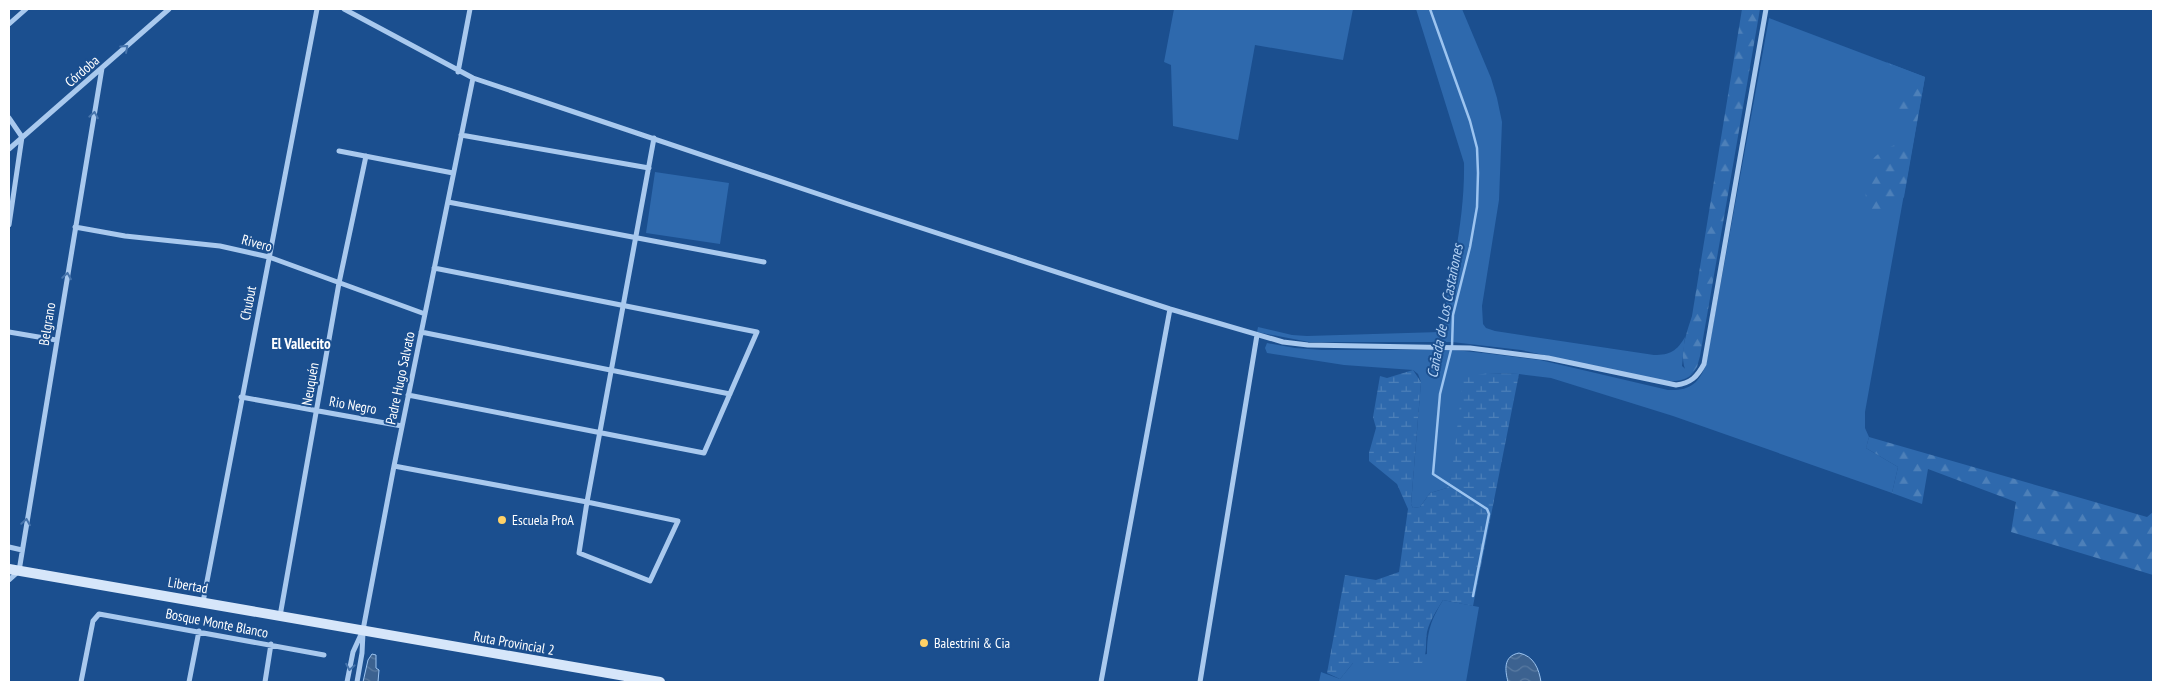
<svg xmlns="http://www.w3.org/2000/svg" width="2162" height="691" viewBox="0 0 2162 691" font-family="'PT Sans Narrow',sans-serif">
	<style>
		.grass { fill: #2e69ad }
		.forest { fill: url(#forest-firs) }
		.wetland { fill: url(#wetland-marsh) }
		.water { fill: url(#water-waves); stroke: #9cc4f0 }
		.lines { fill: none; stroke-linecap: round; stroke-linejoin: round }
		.stream { stroke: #9cc4f0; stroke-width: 2.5 }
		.street { stroke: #a9c9ee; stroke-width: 5 }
		.secondary { stroke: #d6e6fa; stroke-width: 10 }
		.oneway { stroke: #4674ac }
		.poi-dot { fill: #ffd166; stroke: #1b4f8f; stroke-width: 2 }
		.labels { text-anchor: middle; stroke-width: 4; stroke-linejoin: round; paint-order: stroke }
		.street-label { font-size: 14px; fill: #fff; stroke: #1b4f8f }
		.poi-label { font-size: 14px; fill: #fff; stroke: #1b4f8f; text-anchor: start }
		.water-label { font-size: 15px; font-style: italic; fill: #b5d3f5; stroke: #1b4f8f }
		.neighbourhood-label { font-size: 15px; font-weight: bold; fill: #fff; stroke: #1b4f8f }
	</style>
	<defs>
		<pattern id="forest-firs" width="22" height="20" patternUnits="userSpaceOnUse" patternTransform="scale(1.25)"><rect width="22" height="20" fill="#2e69ad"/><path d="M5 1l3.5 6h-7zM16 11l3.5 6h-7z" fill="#4d80b9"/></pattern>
		<pattern id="wetland-marsh" width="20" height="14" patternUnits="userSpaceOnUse" patternTransform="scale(1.25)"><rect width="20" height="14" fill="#2e69ad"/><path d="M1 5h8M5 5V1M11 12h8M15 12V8" fill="none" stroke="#4d80b9"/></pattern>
		<pattern id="water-waves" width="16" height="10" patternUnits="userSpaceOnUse" patternTransform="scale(1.25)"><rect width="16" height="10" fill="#3c6290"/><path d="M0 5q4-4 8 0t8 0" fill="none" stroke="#597aa1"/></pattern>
	</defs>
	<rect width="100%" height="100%" fill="#1b4f8f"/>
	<path class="grass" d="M1174,9H1353L1343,60L1255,45L1238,140L1173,126L1171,65L1164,62Z
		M1416,9H1462L1491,78L1497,98L1502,122L1499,200L1482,306L1483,324L1486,328L1495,331L1654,355C1670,355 1677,351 1685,337L1682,366L1691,374L1697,367C1689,383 1674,382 1659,380L1521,350L1452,342H1309L1257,332L1258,327L1292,335L1307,336L1440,332C1451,276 1465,220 1464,163Z
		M1769,18L1925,77L1865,412V428L1869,437L1866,448L1898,467L1892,493L1673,416L1551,378L1519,374L1488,373L1447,488L1430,493L1420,507L1413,508L1411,504L1421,382L1418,374L1413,370L1344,365L1267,353L1265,348L1267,343L1295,348L1322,350H1455L1492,354L1540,360L1668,390C1689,391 1699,384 1706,364Z
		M655,172L729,183L720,244L646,233Z
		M1443,600L1479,607L1466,682H1319L1321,672L1340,679L1353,663L1383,662L1427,654C1427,631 1431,620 1443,600Z"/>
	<path class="forest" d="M1742,9H1760L1700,356L1697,367L1691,374H1687C1678,357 1686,334 1692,316Z
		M1886,62L1925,77L1904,197L1889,214L1879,218L1869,216C1863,207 1866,170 1872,161C1878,150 1899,142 1910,142L1911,128L1899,123L1896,110L1905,98L1911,79Z
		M1869,437L2147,517L2153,512V575L2011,532L2016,502L1928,469L1922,504L1892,493L1898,467L1866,448Z"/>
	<path class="wetland" d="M1413,370L1421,382L1411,504L1413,508L1420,507L1430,493L1447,488L1452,472L1463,378L1488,373L1519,374L1473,606L1443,600C1437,610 1430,620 1427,632C1425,643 1428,652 1422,663H1353L1340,679L1327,673L1345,575L1376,580L1399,572L1408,509L1397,484L1369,461V453L1376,428L1373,417L1380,376L1387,378Z"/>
	<path class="water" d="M1519,653C1534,656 1539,669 1541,682H1508C1505,670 1503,656 1519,653Z
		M372,654L376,655V668L379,670L378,682H363L368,660Z"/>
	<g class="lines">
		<path class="stream" d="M1430,9L1470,121L1477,148L1478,173L1477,207L1470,247L1453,315L1452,346L1440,394L1433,474L1487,509L1489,514L1473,596"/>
		<path class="street" d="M344,9L473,78L851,205L1170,309L1283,342L1308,345L1470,348L1548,358L1676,385C1691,383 1697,377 1704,364L1766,9
			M9,24L26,9
			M458,72L470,9
			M9,118L22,137L9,225
			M461,135L649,168
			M9,149L169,9
			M339,151L453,173
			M448,202L764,262
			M75,227L125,236L220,246L269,257L425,314
			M9,332L56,340
			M421,332L730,394
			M408,395L704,453L757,332L434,268
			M241,397L402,426
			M394,466L587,502L678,521L650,581L579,553L587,502L654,138
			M9,547L22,550
			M9,580L19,571L102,68
			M203,602L317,9
			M280,616L339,283L366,156
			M81,682L93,621L99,614L324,655
			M189,682L199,631
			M265,682L271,644
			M347,682L353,652L363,630L394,466L473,78
			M357,682L362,653L363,633
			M1101,682L1170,309
			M1200,682L1257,335"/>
		<path class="secondary" d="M9,569L660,682"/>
	</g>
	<defs><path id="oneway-chevron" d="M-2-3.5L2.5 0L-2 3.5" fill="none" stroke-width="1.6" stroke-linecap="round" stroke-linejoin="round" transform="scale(1.25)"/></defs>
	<g class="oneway">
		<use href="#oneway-chevron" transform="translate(125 48) rotate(-42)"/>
		<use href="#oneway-chevron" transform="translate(94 115) rotate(-80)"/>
		<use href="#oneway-chevron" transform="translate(67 276) rotate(-81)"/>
		<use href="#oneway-chevron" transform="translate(26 522) rotate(-81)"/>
		<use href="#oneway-chevron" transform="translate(350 667) rotate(100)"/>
	</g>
	<g class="poi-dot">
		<circle cx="502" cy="520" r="5"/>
		<circle cx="924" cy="643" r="5"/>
	</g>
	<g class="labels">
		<g class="street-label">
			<text transform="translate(82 71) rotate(-41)" y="5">Córdoba</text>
			<text transform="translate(257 243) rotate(15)" y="5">Rivero</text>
			<text transform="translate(248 303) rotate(-79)" y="5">Chubut</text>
			<text transform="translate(47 324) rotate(-81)" y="5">Belgrano</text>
			<text transform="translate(400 378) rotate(-78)" y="5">Padre Hugo Salvato</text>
			<text transform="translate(310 384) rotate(-80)" y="5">Neuquén</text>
			<text transform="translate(353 405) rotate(10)" y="5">Rio Negro</text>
			<text transform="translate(188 585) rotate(10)" y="5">Libertad</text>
			<text transform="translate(217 623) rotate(11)" y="5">Bosque Monte Blanco</text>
			<text transform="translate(514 643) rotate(10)" y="5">Ruta Provincial 2</text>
		</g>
		<g class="poi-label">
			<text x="512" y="525">Escuela ProA</text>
			<text x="934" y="648">Balestrini &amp; Cia</text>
		</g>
		<g class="water-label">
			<text transform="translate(1445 311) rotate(-79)" y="5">Cañada de Los Castañones</text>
		</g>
		<g class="neighbourhood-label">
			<text x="301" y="349">El Vallecito</text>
		</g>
	</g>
	<rect width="2162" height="691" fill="none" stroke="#ffffff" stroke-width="20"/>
</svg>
